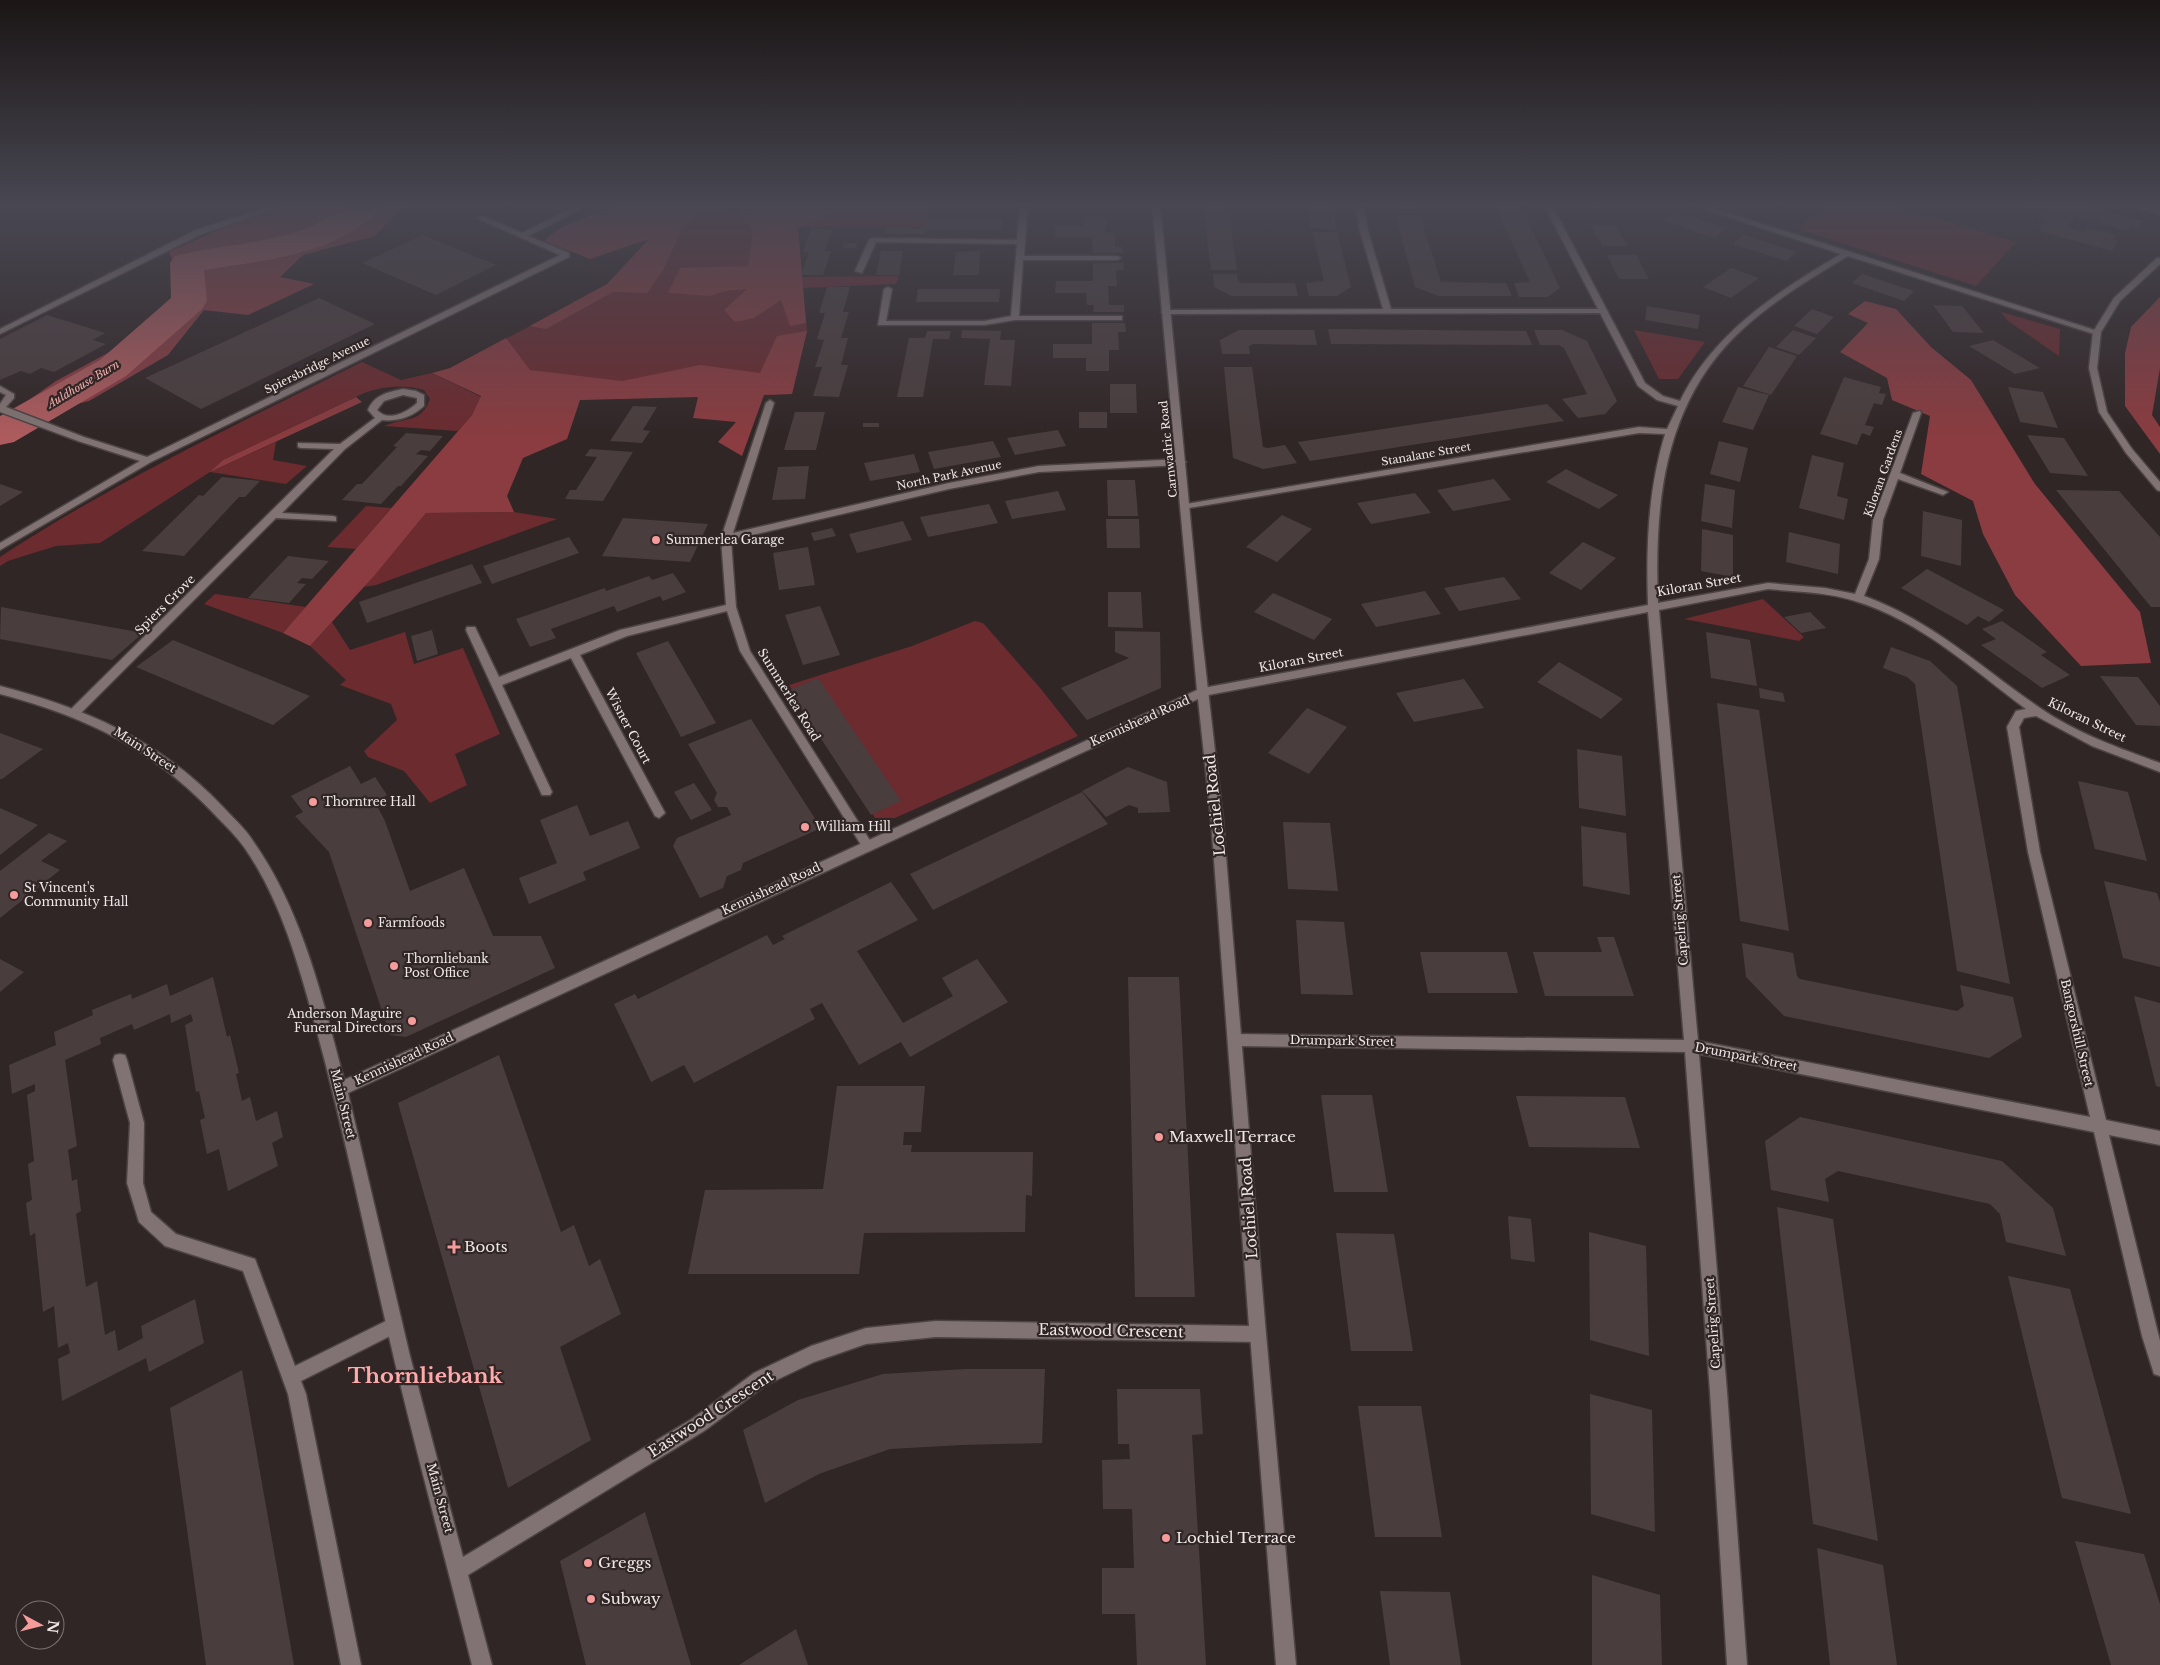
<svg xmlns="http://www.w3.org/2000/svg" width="2160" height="1665" viewBox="0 0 2160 1665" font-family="'Libre Baskerville',serif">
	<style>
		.green { fill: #6b2b2f }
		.forest { fill: #8a3c40 }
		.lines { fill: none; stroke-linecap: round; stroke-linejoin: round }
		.river { fill: #ad5b5d; fill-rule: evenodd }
		.building { fill: #4a3d3d }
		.street-casing { stroke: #4c4343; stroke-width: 3 }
		.secondary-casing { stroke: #4c4343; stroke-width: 3 }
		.street { fill: #817373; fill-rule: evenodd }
		.secondary { fill: #817373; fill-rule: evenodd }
		.poi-dot { fill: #f59b9c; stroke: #312626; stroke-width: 2 }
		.labels { text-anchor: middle; stroke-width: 4.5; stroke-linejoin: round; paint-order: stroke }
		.far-street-label { font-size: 11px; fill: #efe7e7; stroke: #312626 }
		.far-water-label { font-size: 11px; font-style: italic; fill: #f4aeae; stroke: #312626 }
		.poi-label { font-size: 12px; fill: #efe7e7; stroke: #312626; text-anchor: start }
		.street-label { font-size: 12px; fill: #efe7e7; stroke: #312626 }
		.near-street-label { font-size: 15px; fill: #efe7e7; stroke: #312626 }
		.near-poi-label { font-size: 15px; fill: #efe7e7; stroke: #312626; text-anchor: start }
		.near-district-label { font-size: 21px; font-weight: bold; fill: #fea9aa; stroke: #312626 }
	</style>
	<rect width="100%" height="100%" fill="#312626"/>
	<path class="green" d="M626,203H931L926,227H798L802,277L899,276L896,284L803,288L807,331L792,394L525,401L450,369L608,284L649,239L590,259L545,241C560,222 603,212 626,203Z
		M1829,203H1885L2016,242L1976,286L1798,229Z
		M2001,312L2060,329L2059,356L2008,321Z
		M1634,330L1705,342L1678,379H1659Z
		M362,362L401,380L432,373L481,397L472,415L458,431L384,426C405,417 421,424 430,399L424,390C404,384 383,386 364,393L223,460L212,471L276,442L273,460L307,466L286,484L210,472L100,543L56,546L8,561L0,566V557C114,482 239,423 362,362Z
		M366,506L391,508L356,549L327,547Z
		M514,512L557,519L376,585L364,587L426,513Z
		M215,594L306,607L283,633L204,604Z
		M1763,599L1804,637L1799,641L1684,619Z
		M975,621L983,623L1041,689L1078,736L895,818H875L789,685L912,646Z
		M332,622L350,650L405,632L414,664L463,648L500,734L455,754L467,785L430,803L404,771L368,757L364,751L397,720L391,704L340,685L346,680L310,646Z"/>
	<path class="forest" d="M297,203H420L399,211L375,236L303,255L280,277L314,284L248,315L204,310L168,355L89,401L48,411L26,402L56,381L150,330L184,290L169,252L229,225Z
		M626,203H743L695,216L682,229L663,270L647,293L613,292L546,329L530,326L607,284L649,239L590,259L545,241C560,222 603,212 626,203Z
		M766,207L832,210L831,215L798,227L806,323L790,326L781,300L754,318L735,322L724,310L747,289L726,291L710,296L668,293L680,268L748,266L753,232L740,212Z
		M2160,297V368L2152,415L2160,427V454L2125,406V353L2131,327Z
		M1865,301L1896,309L1931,347L1971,380L2035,484L2140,612L2151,663L2081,666L2015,595L1983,534L1973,501L1921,474L1930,416L1892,400L1887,378L1840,352L1868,323L1848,314Z
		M807,331L792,394L764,395L742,456L718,442L736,422L693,418L698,397L580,400L567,439L523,458L507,496L514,512L426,513L374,576L310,646L283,633L472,415L481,396L432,373L450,368L506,338L530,370L622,381L700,365L760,373L777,336Z
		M356,397L362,402L210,472L223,460Z"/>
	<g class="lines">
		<path class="river" d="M348,203H383C348,254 260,261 204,270L207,301L202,309L126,376L14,442L0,445V416L100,360L171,298L170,263L175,256C233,241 301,245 348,203Z"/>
	</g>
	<path class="building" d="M1203,203H1227L1237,270H1211Z
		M1308,203H1333L1336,229L1310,228Z
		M1392,203H1417L1418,209L1392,207Z
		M1494,203H1519L1560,288L1548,297H1519L1514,283L1530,282Z
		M1581,203H1615V204L1593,210Z
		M2021,203L2045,205L2047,203H2080L2142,221L2138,229L2131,227L2128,231L2075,216L2067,227L2085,232L2087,228L2117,235L2113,240L2118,241L2112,251L2039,231L2045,222L2050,221L2039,218L2042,214L2017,207Z
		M1673,211L1726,228L1715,238L1661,220Z
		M1395,214L1420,215L1441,282L1506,283L1512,296H1439L1415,287Z
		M1084,216H1106V233H1115V247H1122L1123,253H1093L1092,237H1055V226H1084Z
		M928,218L1003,219L1001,230L927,229L926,234H885L887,227L926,228Z
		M1590,225H1615L1628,246H1602Z
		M811,229L833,230L825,251H831L823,275H801L809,252H803Z
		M1312,232H1337L1351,287L1337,296H1309L1306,283L1324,281Z
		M423,235L496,265L436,295L362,263Z
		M1744,235L1797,252L1786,261L1733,244Z
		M844,243H857L856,248H843Z
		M881,251H903L899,275H876Z
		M980,251L979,275H953L956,252Z
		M1607,255H1636L1649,279H1619Z
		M1093,263H1123L1124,270H1116L1117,286H1108L1109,305H1124V312H1093L1094,305H1087L1086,293H1055L1056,281H1093Z
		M1731,268L1759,278L1731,298L1703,287Z
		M1213,274H1237L1238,281L1242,283H1295L1298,296H1232L1214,287Z
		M1862,274L1914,291L1904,301L1852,283Z
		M827,287H850L843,312H849L841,338H848L841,365H848L839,397L813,396L822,367H815L824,340L817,339L825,313H819Z
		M918,289H1000L999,302H916Z
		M319,298L375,324L201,409L145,378Z
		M1933,305L1962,306L1984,333L1953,332Z
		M1647,306L1700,315L1698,329L1645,320Z
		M1812,309L1834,317L1817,334L1794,326Z
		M47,315L105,333L93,340L106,344L54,372L41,368L30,374L21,371L0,380V339Z
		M1092,323H1125L1126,332H1118L1119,350H1109V371H1086V358H1053V344H1092Z
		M1328,329L1526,331L1532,345L1331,344Z
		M962,330L1001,331L1000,340H1015L1011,386L984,385L990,339L961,338Z
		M1239,330H1314L1317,345L1253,344L1249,346L1250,354H1222L1220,340Z
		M1534,330H1562L1587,341L1617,401L1605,414L1578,418L1562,399L1587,394L1564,348L1559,345H1540Z
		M1793,330L1816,338L1799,355L1776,347Z
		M927,331H951L949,339H933L923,397H897L909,338H925Z
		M1993,340L2040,368L2015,374L1969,346Z
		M1769,347L1797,356L1771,395L1743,386Z
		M1224,367H1252L1263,447L1268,448L1285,445L1297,463L1263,469L1233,458Z
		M1844,377L1881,387L1879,393L1886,394L1882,405L1874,403L1865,425L1874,427L1870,436L1862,433L1857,445L1820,434Z
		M1110,384H1136L1137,413H1110Z
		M1738,387L1769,395L1753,430L1722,422Z
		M2008,387L2043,392L2058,428L2020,422Z
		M1547,404L1564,421L1310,461L1298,442Z
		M633,406L657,407L643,430L650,431L642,443L610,441Z
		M795,412H825L816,450H784Z
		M1079,412H1107V428H1079Z
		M863,423H879V427H863Z
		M1058,430L1066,446L1015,455L1007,438Z
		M406,433L443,436L430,451L421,450L416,454L428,456L401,486H398L381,504L342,500L357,484H362L397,447L393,446Z
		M2027,435L2064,438L2088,476L2050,473Z
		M993,441L1001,457L934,469L928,452Z
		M1719,441L1748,448L1740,482L1710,474Z
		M590,449L633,452L603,501L565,499L570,490H576L597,457L585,456Z
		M914,454L920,472L870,481L864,463Z
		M1812,455L1844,463L1837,496L1848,499L1844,520L1799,508Z
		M809,466L805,499L772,500L778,467Z
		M1566,469L1591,482L1618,495L1599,509L1546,482Z
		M222,477L260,481L245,497H239L184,556L142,551L199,495L203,496Z
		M1494,479L1511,500L1453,511L1437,490Z
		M1107,480H1135L1138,516H1108Z
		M0,484L23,492L0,506Z
		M1705,484L1735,490L1732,528L1701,521Z
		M2056,490L2119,491L2160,537V607H2151Z
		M1058,491L1066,510L1012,519L1005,501Z
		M1415,493L1431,513L1371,524L1357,503Z
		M989,504L998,523L928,537L920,517Z
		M1923,511L1962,520L1961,566L1921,556Z
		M1282,515L1312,529L1277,562L1246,547Z
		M623,518L708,524L690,562L602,556Z
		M1106,519H1139L1140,548H1107Z
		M903,521L912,540L857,553L849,534Z
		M832,528L836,536L814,541L811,533Z
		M1702,529L1733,535V577L1701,571Z
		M1789,532L1840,544L1838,574L1786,562Z
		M569,537L579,553L492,584L483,566Z
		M1583,542L1616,558L1581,590L1549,573Z
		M808,547L815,585L779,590L773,553Z
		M288,556L329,561L312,579L302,578L297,583L306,584L289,603L248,598Z
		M472,564L482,583L367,623L359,602Z
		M1927,569L2004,610L1989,622L1978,616L1967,625L1901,588Z
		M673,573L686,592L663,601L660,596L617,612L614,606L551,629L556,638L530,647L516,619L605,588L606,591L649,576L652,580Z
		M1504,577L1521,599L1459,611L1444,588Z
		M1425,591L1441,614L1376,627L1361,604Z
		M1108,592H1141L1143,628L1108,627Z
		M1273,593L1332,619L1314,640L1254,612Z
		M820,606L840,655L803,665L785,615Z
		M1,607L143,633L112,660L0,639Z
		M1810,612L1826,628L1801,633L1784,617Z
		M2002,621L2047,652L2041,655L2070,675L2042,688L1981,645L1996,639L1982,629Z
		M432,630L438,654L417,661L411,636Z
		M1115,631L1160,632L1161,688L1087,720L1061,688L1129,658L1115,652Z
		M1706,632L1750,640L1757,686L1711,678Z
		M173,640L310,696L273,725L136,667Z
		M668,641L716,723L681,737L636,653Z
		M1891,647L1930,661L1957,686L2010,984L1957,971L1915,684L1907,677L1883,668Z
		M1559,662L1623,699L1601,719L1537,682Z
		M2100,676L2138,677L2160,706V726L2136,725Z
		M818,678L901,801L871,815L789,690Z
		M1464,679L1484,708L1414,722L1396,693Z
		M1759,688L1783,693L1785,702L1760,698Z
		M1717,703L1759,710L1789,931L1740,921Z
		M1307,708L1347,727L1309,774L1268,753Z
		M751,719L821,828L743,863L741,870L727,876L723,888L700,898L673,846L677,838L731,815L727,807H718L714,800L717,793L688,744Z
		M0,733L43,749L2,779H0Z
		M1577,749L1622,756L1626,816L1579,808Z
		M350,766L361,784L375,777L387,795L375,802L385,821L410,891L464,868L493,936H541L555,968L406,1037L390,1035L329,852L295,816L303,812L291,796Z
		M1128,767L1167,782L1170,812L1138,813V808L1129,805L1106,817L1082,791Z
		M2078,781L2128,792L2147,861L2095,849Z
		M694,783L712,810L691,820L674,792Z
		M1082,792L1108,824L933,910L910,874Z
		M577,805L590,836L628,821L640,848L583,872L586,880L529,904L519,878L557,863L540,820Z
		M0,808L38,825L0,855Z
		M1283,822L1330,823L1338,891L1288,889Z
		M1581,826L1626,833L1630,895L1583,886Z
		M49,833L67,841L41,861L60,870L0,918V871Z
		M2104,881L2157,893L2160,902V967L2123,958Z
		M891,882L918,920L857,951L903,1023L953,996L942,978L977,959L1008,1002L910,1057L901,1042L859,1065L822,1003L810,1009L815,1019L694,1083L684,1065L651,1082L614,1004L635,994L638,999L767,935L773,945L785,939L782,936Z
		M1296,920L1344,922L1353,995L1301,994Z
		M1597,937H1614L1634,996H1545L1533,952H1602Z
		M1742,943L1793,953L1797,976L1800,979L1957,1011L1964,1006L1960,985L2013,997L2022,1037L1989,1058L1784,1016L1746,977Z
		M1420,952H1507L1518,993H1428Z
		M0,959L24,972L0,992Z
		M213,977L227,1037L230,1035L239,1073L236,1074L242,1101L250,1097L256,1121L277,1111L283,1137L272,1143L278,1166L228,1191L219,1149L207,1154L200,1120L205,1118L199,1091L196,1092L185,1025L193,1021L191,1014L171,1023L170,1014L134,1030L132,1024L100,1038L101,1044L65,1060L77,1146L68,1150L72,1181L77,1179L81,1211L76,1214L86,1287L97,1281L105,1335L115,1330L118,1351L143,1338L141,1326L195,1299L204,1343L149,1372L146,1358L62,1401L58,1359L70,1353L68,1343L58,1348L54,1306L43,1312L35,1233L30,1236L26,1203L32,1200L28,1164L34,1161L27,1095L35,1091V1084L12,1094L9,1065L56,1045L54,1032L93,1015L92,1010L131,994L132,999L167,984L170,996Z
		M1128,977H1179L1195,1297H1135Z
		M2134,996L2160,1003V1087L2156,1086Z
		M499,1055L561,1232L574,1225L589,1266L600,1259L621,1314L560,1347L591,1440L508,1488L398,1103Z
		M837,1086H925L921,1132H904L903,1145H912L911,1152H1033L1032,1196L1026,1195L1025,1232L864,1233L859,1274H688L705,1190L823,1189Z
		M1321,1095H1372L1388,1192H1334Z
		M1516,1096L1625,1097L1640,1148L1529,1147Z
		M1800,1117L2002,1161L2053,1208L2066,1256L2006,1242L2000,1214L1990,1204L1838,1171L1825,1179L1829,1202L1771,1190L1765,1141Z
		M1777,1207L1833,1219L1878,1541L1813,1524Z
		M1508,1216L1531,1219L1535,1262L1511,1259Z
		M1589,1232L1646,1246L1649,1356L1590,1340Z
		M1336,1233L1394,1234L1413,1351H1351Z
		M2008,1276L2070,1289L2131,1514L2062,1498Z
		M966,1369H1045L1042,1443L962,1445L890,1449L819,1474L765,1503L743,1430L798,1400L883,1374Z
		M242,1370L294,1665H206L170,1408Z
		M1117,1389H1200L1203,1434L1192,1435L1206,1665H1137L1135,1614H1102V1568H1134L1132,1509H1103L1102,1460L1130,1459L1129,1444H1118Z
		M1590,1394L1652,1410L1655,1532L1591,1514Z
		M1358,1406H1421L1442,1537H1375Z
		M645,1512L691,1665H586L560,1561Z
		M2075,1541L2144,1554L2160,1604V1665H2111Z
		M1817,1548L1883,1565L1897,1665H1830Z
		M1592,1575L1660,1595L1662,1665H1592Z
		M1380,1591L1450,1592L1461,1665H1390Z
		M796,1629L808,1665H739Z"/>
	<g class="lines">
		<g class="street-casing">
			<path id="street" d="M279,203H291L202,234L0,334V329L196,230Z
				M573,203H581L580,210L528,236L569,253V257L151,462L0,550V543L140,461L78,441L0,412V404L6,395L0,392V386L14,394V398L6,407L84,437L147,457L560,255L476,218L483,216L522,233L573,207Z
				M1020,203H1028L1024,256H1117L1121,258L1117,260H1023L1019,316H1122V320H1015L984,325H878L884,289L888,287L892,289L886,321H984L1011,316L1017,244L876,242L862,273L855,271L869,240L873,238L1017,240Z
				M1355,203H1363L1368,231L1391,309H1598L1543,203H1551L1645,383L1663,396L1680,401C1714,332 1777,292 1841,254L1685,203H1697L2101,332L2094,334L1848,256C1813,277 1776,299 1745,327C1664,399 1654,501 1658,603L1768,583L1825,588L1855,594L1869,559L1873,520L1913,413L1920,411L1921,413L1900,473L1948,492L1943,495L1940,494L1898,479L1883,520L1879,559L1864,596C1933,621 1980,667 2040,708C2076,733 2119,748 2160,763V772L2092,746L2036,716L2024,718L2019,727L2040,852L2106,1120L2160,1131V1145L2109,1135L2160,1341V1376L2154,1374L2142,1336L2094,1132L1699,1054L1727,1392L1747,1665H1727L1710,1392L1685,1052L1236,1046L1231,1044L1229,1040L1231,1036L1236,1034L1684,1040L1648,612L1203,696L1197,692L1203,688L1648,605C1646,546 1648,491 1665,434L1639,433L1183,509L1181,507L1186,504L1639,427L1667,429L1678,406L1657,400L1638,386L1600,313L1165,314L1161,312L1165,310L1383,309L1360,231ZM1768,589C1797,592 1828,592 1855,601C1921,621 1972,669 2026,709L2016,711L2007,727L2028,852L2090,1117L1698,1041L1659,610Z
				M2120,203H2133L2160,211V215Z
				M403,389L416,391L424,395V406C413,416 398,422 382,420L345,449L282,513L333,516L336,517V521L276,518L78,716H70L68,713L70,710L334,449L301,448L298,447V443L340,444L375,418L368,410C374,395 388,392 403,389ZM403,395L417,398V403C406,413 388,422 377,410L384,401Z
				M770,400L774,403L733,533L949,483L1039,466L1181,459L1186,462L1181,465L1039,472L949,489L731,540L736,607L750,651L871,842L873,845L871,848H863L740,651L727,611L627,636L580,655L665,813L659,818L655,816L571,658L502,685L552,792L550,795H542L466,630L467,627H475L499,677L620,630L726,605L721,538L766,403Z
				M120,1054L125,1055L127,1060L144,1123L143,1183L151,1212L176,1234L255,1259L295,1366L394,1317L400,1319L402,1325L400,1331L301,1381L306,1394L361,1665H341L288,1394L243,1271L165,1246L139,1222L127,1183L130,1123L113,1060L115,1055Z
				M1258,1326L1264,1328L1266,1334L1296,1665H1276L1250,1334L1252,1328Z"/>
		</g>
		<g class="secondary-casing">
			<path id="secondary" d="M1152,203H1160L1201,629L1223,820L1266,1334L1264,1340L1258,1342L936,1337L866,1344L814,1362L766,1385L704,1431L468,1575L492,1665H472C442,1544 408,1424 381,1302C360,1210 341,1119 316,1028C299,966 281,900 244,847C236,836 226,826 217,817C155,750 87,717 0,694V686C87,709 160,740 223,807C233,818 245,828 253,841C302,910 323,999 344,1080L1197,690ZM1198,699L1211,820L1249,1326L936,1321L866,1328L811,1346L754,1373L692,1419L463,1557L410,1356L348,1093Z
				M2157,258H2160V264L2120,301L2101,332L2097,368L2107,412L2132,449L2160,482V491L2157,490L2126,453L2099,412L2089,368L2093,332L2114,298Z"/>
		</g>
		<use href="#street" class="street"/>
		<use href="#secondary" class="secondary"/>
	</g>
	<linearGradient id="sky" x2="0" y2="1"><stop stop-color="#1b1515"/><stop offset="0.47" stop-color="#484752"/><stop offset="1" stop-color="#484752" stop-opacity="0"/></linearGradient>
	<rect width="2160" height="436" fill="url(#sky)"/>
	<g class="poi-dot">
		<circle cx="656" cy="540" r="5"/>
		<circle cx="313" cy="802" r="5"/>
		<circle cx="805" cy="827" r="5"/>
		<circle cx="14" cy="895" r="5"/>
		<circle cx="368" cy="923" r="5"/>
		<circle cx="394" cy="966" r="5"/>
		<circle cx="412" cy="1021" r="5"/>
		<circle cx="1159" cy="1137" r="5"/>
		<path d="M451.5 1239.5h5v5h5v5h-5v5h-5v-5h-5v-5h5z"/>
		<circle cx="1166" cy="1538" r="5"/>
		<circle cx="588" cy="1563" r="5"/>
		<circle cx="591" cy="1599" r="5"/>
	</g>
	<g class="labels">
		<g class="far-street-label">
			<text transform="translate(317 365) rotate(-26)" y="4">Spiersbridge Avenue</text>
			<text transform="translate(1168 449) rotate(-96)" y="4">Carnwadric Road</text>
			<text transform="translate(1426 454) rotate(-10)" y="4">Stanalane Street</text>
			<text transform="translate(1883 473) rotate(-70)" y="4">Kiloran Gardens</text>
			<text transform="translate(949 475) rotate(-12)" y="4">North Park Avenue</text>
		</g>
		<g class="far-water-label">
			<text transform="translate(83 384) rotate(-31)" y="4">Auldhouse Burn</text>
		</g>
		<g class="poi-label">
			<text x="666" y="544">Summerlea Garage</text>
			<text x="323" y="806">Thorntree Hall</text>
			<text x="815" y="831">William Hill</text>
			<text x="24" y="892">St Vincent's<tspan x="24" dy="14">Community Hall</tspan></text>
			<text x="378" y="927">Farmfoods</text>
			<text x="404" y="963">Thornliebank<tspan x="404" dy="14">Post Office</tspan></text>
			<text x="402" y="1018" text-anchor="end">Anderson Maguire<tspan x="402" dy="14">Funeral Directors</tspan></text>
		</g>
		<g class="street-label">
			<text transform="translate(1699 585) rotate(-10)" y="4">Kiloran Street</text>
			<text transform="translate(165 605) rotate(-45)" y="4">Spiers Grove</text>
			<text transform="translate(1301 660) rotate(-11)" y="4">Kiloran Street</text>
			<text transform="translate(789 695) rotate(58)" y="4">Summerlea Road</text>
			<text transform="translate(2087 720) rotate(26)" y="4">Kiloran Street</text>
			<text transform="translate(1140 721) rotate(-24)" y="4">Kennishead Road</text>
			<text transform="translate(628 726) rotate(62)" y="4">Wisner Court</text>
			<text transform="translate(145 750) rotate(33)" y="4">Main Street</text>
			<text transform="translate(771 889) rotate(-25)" y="4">Kennishead Road</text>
			<text transform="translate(1680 920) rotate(-95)" y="4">Capelrig Street</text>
			<text transform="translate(2077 1033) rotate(77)" y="4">Bangorshill Street</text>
			<text transform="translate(1342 1041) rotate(1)" y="4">Drumpark Street</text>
			<text transform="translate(1746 1057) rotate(11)" y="4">Drumpark Street</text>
			<text transform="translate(404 1059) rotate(-25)" y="4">Kennishead Road</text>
			<text transform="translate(343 1104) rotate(76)" y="4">Main Street</text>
			<text transform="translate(1713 1323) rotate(-94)" y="4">Capelrig Street</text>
			<text transform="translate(440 1498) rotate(75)" y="4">Main Street</text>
		</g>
		<g class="near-street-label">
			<text transform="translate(1215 805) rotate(-96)" y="5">Lochiel Road</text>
			<text transform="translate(1249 1208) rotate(-94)" y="5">Lochiel Road</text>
			<text transform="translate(1111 1331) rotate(1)" y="5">Eastwood Crescent</text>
			<text transform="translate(711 1414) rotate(-33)" y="5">Eastwood Crescent</text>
		</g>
		<g class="near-poi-label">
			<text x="1169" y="1142">Maxwell Terrace</text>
			<text x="464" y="1252">Boots</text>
			<text x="1176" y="1543">Lochiel Terrace</text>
			<text x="598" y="1568">Greggs</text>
			<text x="601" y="1604">Subway</text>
		</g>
		<g class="near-district-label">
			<text x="425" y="1383">Thornliebank</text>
		</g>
	</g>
	<g transform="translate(40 1625) rotate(97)"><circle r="24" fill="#312626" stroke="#7d7373"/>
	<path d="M0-4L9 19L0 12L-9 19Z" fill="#f59b9c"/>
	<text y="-8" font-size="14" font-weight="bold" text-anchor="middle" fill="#efe7e7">N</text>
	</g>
</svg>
